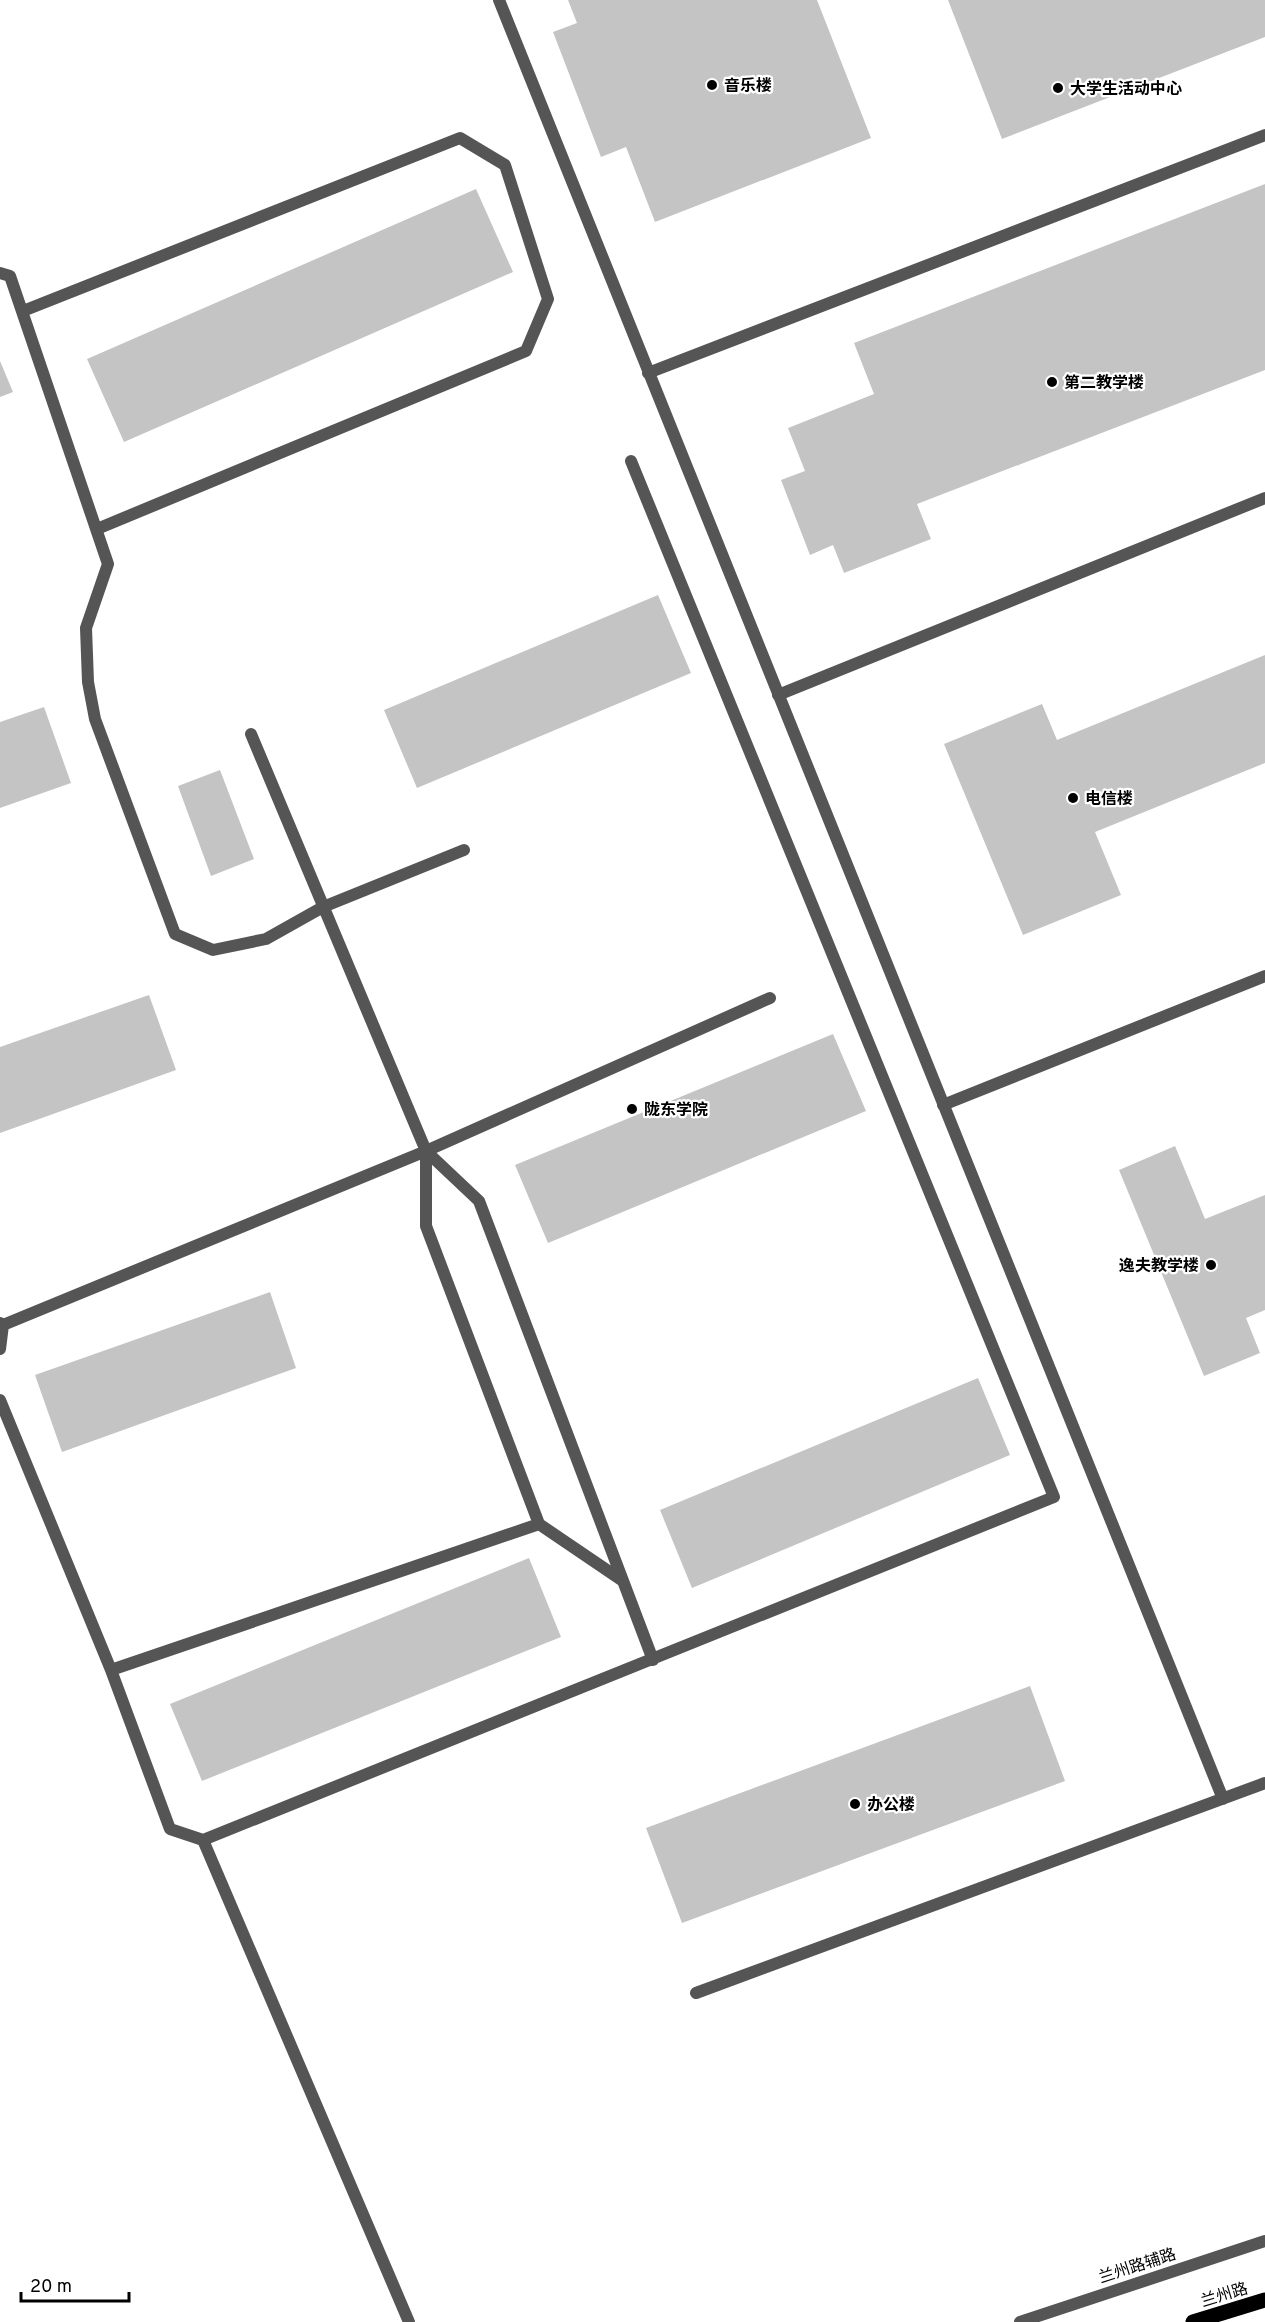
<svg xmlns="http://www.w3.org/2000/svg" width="1265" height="2322" viewBox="0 0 1265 2322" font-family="Overpass,'Noto Sans SC',sans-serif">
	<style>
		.building { fill: #c4c4c4 }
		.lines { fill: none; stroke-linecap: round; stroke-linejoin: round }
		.service { stroke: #555; stroke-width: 12 }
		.tertiary { stroke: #555; stroke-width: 12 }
		.primary { stroke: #000; stroke-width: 15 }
		.poi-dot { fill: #000; stroke: #fff; stroke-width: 2 }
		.labels { text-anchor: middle; stroke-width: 4.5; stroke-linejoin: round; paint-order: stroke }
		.poi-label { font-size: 16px; font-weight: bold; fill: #000; stroke: #fff; text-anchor: start }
		.street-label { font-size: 16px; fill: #000; stroke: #fff }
	</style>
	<rect width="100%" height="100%" fill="#fff"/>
	<path class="building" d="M568,0H817L871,138L655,222L626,147L601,157L553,32L577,23Z
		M948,0H1265V37L1002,139Z
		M1265,184V370L917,504L931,539L844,573L833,545L810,555L781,480L805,471L788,428L874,394L854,343Z
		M476,189L513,272L124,442L87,359Z
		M0,361L13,392L0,397Z
		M658,595L691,673L417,788L384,710Z
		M1265,655V763L1095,832L1121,895L1023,935L944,744L1042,704L1057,740Z
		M44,707L71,783L0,808V722Z
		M220,770L254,859L211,876L178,786Z
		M149,995L176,1070L0,1133V1047Z
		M833,1034L866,1111L548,1243L515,1165Z
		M1175,1146L1205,1219L1265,1195V1310L1246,1318L1260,1353L1204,1376L1119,1170Z
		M270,1292L296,1368L62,1452L35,1375Z
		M978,1378L1010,1455L692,1588L660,1510Z
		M529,1558L561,1637L202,1781L170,1704Z
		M1030,1686L1065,1781L682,1923L646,1828Z"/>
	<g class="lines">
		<path class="service" d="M499,0L1223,1799
			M0,273L10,276L108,564L86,628L88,682L95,719L175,934L213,950L266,939L323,907L464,850
			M23,311L460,138L505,165L548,299L526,351L97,529
			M648,373L1265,135
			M778,695L1265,498
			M251,734L426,1151
			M943,1105L1265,976
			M0,1323L3,1325L0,1349
			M3,1325L426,1151L770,998
			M0,1400L111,1670L170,1829L203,1840
			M623,1581L539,1524L426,1226V1151L479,1201L653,1660
			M111,1670L539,1524
			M696,1993L1265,1783
			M409,2322L203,1840L1054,1497L631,461"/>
		<path class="tertiary" d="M1020,2322L1265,2241"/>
		<path class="primary" d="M1193,2322L1265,2300"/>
	</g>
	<g class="poi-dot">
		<circle cx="712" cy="85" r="6"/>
		<circle cx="1058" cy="88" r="6"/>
		<circle cx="1052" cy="382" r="6"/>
		<circle cx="1073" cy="798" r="6"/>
		<circle cx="632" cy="1109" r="6"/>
		<circle cx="1211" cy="1265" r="6"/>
		<circle cx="855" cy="1804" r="6"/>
	</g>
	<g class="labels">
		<g class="poi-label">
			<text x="724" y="91">音乐楼</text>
			<text x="1070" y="94">大学生活动中心</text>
			<text x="1064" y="388">第二教学楼</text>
			<text x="1085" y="804">电信楼</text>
			<text x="644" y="1115">陇东学院</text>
			<text x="1199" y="1271" text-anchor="end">逸夫教学楼</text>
			<text x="867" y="1810">办公楼</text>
		</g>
		<g class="street-label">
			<text transform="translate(1137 2265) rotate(-18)" y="6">兰州路辅路</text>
			<text transform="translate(1224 2294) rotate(-17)" y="6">兰州路</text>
		</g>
	</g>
	<path d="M21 2292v9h108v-9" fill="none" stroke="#000000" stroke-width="3"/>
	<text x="30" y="2292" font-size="18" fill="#000000" stroke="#ffffff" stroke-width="4.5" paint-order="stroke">20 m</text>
</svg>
